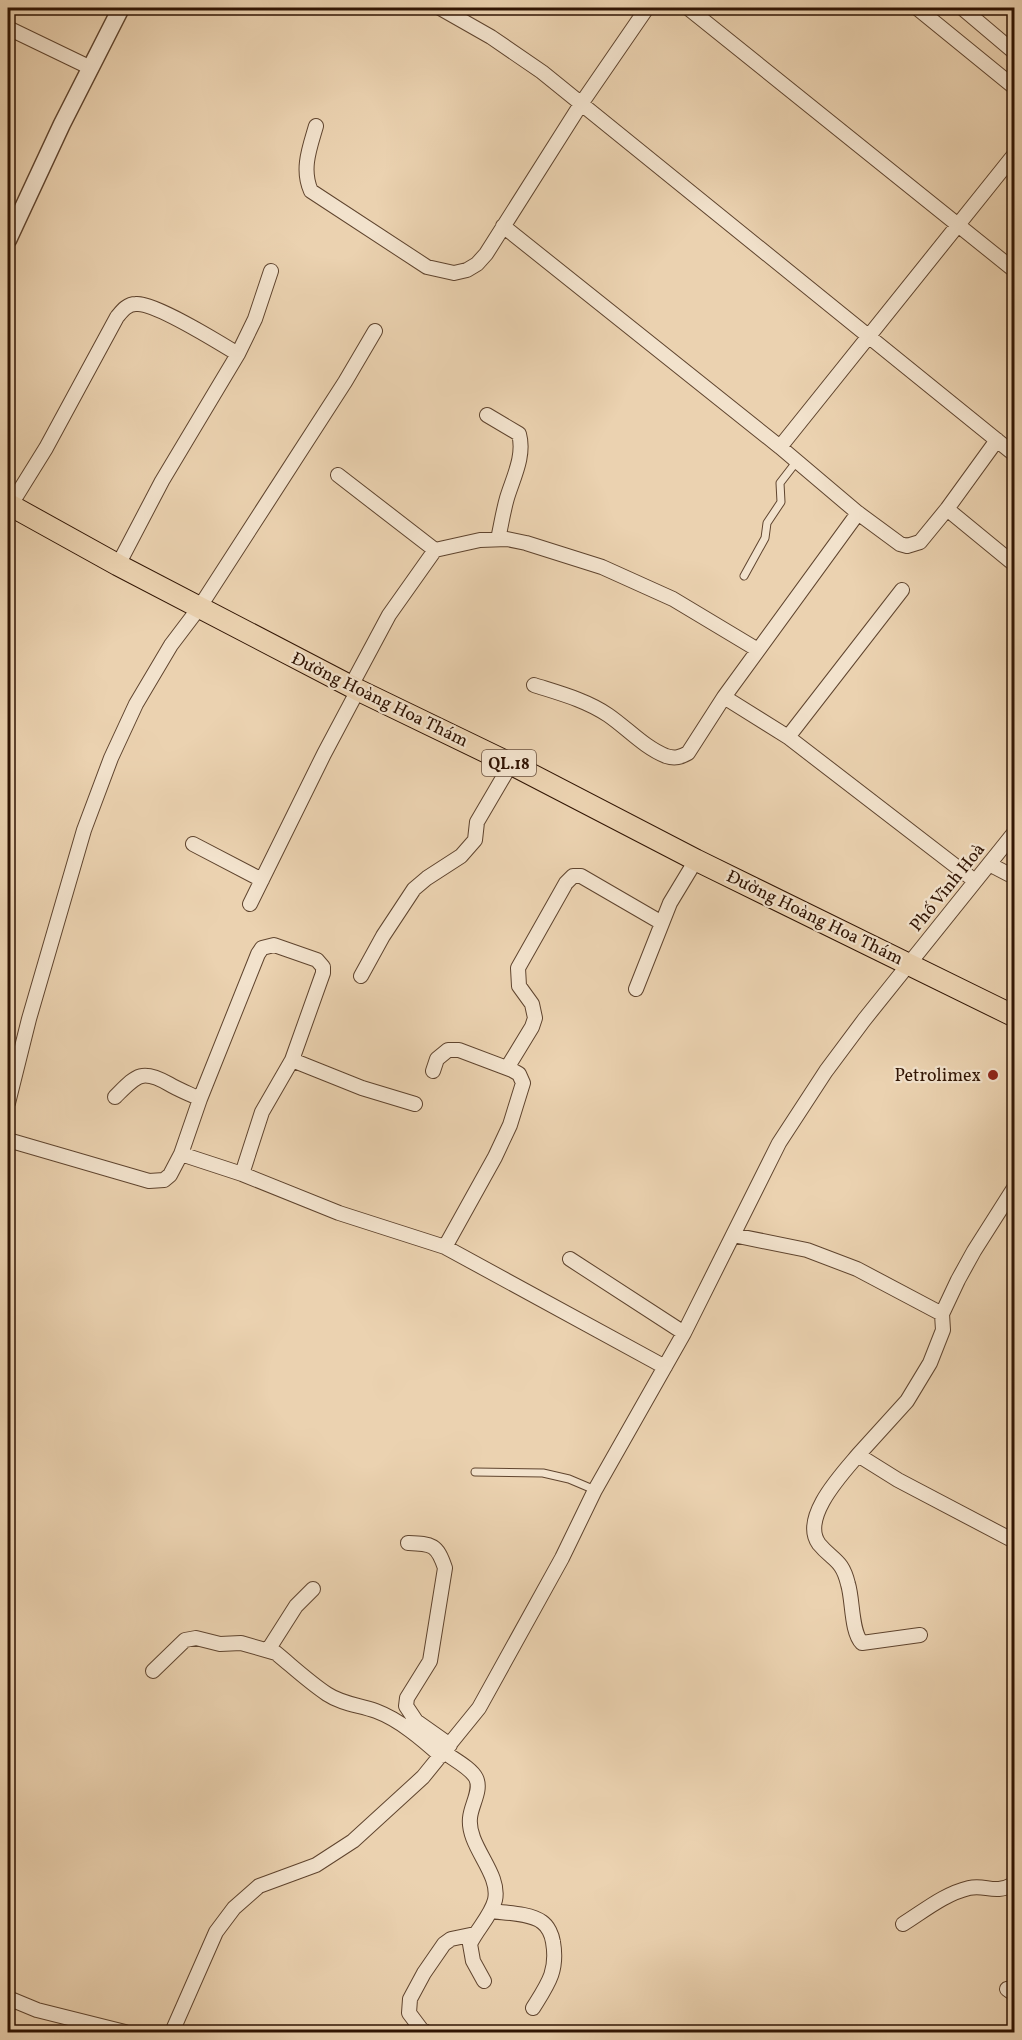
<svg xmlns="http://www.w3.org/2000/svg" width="1022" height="2040" viewBox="0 0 1022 2040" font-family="Vollkorn,serif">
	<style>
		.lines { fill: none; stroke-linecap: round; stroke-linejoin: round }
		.service-casing { stroke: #5f442e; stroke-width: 9 }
		.minor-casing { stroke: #5f442e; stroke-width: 16 }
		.tertiary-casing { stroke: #5f442e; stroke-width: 19 }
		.primary-casing { stroke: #301403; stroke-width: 23 }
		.service { stroke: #f2e2cc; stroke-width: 7 }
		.minor { stroke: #f2e2cc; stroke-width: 14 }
		.tertiary { stroke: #f2e2cc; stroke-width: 16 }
		.primary { stroke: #ebd2b0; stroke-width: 21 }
		.poi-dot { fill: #8f2418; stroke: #f2e2cc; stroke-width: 2 }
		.labels { text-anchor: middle; stroke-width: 4.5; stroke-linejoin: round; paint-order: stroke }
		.shield { fill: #f2e2cc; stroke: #6a523f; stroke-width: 1.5 }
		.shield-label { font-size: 16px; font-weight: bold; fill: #301403 }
		.street-label { font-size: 18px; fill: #301403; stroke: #f2e2cc }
		.poi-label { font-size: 18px; fill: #301403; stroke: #f2e2cc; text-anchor: end }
	</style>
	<rect width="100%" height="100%" fill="#ebd2b0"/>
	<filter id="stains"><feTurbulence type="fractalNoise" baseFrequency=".00333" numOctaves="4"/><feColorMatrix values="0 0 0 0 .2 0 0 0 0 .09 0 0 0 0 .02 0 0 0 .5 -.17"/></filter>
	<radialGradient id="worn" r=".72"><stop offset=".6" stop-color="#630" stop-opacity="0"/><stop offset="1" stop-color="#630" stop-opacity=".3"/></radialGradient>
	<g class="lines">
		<g class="service-casing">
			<path id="service" d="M744,576L765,538L767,523L781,502L780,483L797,461
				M475,1472L543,1473L569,1479L595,1490"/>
		</g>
		<g class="minor-casing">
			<path id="minor" d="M440,8L491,37L542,72L1014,454
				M688,8L1014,270
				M917,8L1014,87
				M962,8L1014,52
				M8,28L91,68
				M316,126C310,147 301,169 311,191L427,267L454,273L467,270L477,264L486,254L581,104L647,8
				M503,226L780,447L858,513L900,544L907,546L920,542L947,509L997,440
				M487,415L519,434C525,456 513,478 507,498C503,512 501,526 498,539
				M780,447L1014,155
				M338,475L435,550
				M10,506L46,448L117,317C122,311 127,304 136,304C154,302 220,343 238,354
				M947,509L1014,564
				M118,565L162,481L238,354L255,319L271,271
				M534,685C559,693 586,700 608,715C627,728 645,748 666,756C675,759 681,757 688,753L724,697L858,513
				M351,686L389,615L435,550L480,540L507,539L526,543L602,567L673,599L758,650
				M724,697L788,737L975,881
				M788,737L902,590
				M193,844L262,880
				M989,864L1014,877
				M250,904L324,754L358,690
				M361,976L383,936L414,889L427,878L461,856L475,840L477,822L511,764
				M636,989L670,903L696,860
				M292,1060L362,1088L415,1104
				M507,1068L532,1027L535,1018L532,1004L519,986L518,968L566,883L573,876H581L662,923
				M433,1071L437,1059L448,1050H459L512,1070L519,1074L523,1083L510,1125L495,1157L445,1247
				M115,1097C136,1076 141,1068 169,1084C179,1090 190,1094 200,1099
				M8,1103L29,1019L84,830L111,758L136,704L171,645L199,608L345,382L375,331
				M8,1140L149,1181L164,1180L170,1175L181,1154L200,1099L258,954L262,948L274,945L317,960L323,967V973L292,1060L262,1112L242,1174
				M181,1154L242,1174L339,1213L445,1247L665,1367
				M1014,1188L974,1251L958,1280L942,1314L943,1330L930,1363L907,1401L858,1455L898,1480L1014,1541
				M733,1235L807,1250L857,1269L942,1314
				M570,1259L684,1333
				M858,1455C842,1474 800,1518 819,1544C833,1561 842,1559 848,1584C853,1600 851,1632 862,1643L920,1635
				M408,1543C432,1544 437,1544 445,1568L430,1661L407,1698L406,1706L416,1721L450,1745
				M268,1650L296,1606L313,1589
				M153,1671L185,1640L196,1638L220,1644L241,1643L276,1653C293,1667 309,1682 327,1694C342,1704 359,1705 376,1711C400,1720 422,1739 441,1756
				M444,1752C453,1759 471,1768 476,1778C482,1790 471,1805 470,1818C467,1846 501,1873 495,1900C491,1916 477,1929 470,1944L473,1961L484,1981
				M491,1911C505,1913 530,1913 542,1922C548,1926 552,1935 553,1942C558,1971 548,1984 533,2008
				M903,1924C924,1911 944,1894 969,1888C986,1884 994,1895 1014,1884
				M1007,1989L1014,1994
				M8,1998L37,2010L125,2032
				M172,2032L216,1932L234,1908L259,1886L316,1865L353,1841L423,1777L479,1708L562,1558L595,1490L684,1333L779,1143L826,1071L864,1020L1014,833
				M426,2032L421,2029L409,2013L410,1999L424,1973L444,1944L451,1939L475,1934"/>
		</g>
		<g class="tertiary-casing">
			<path id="tertiary" d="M8,240L62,124L121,8"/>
		</g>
		<g class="primary-casing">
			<path id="primary" d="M8,504L118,565L358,690L511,764L696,860L1014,1016"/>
		</g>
		<use href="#service" class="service"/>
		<use href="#minor" class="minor"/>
		<use href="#tertiary" class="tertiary"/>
		<use href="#primary" class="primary"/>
	</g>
	<circle class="poi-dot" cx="993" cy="1075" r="6"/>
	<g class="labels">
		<rect class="shield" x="482" y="750" width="54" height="26" rx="4.5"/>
		<g class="shield-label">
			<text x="509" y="769">QL.18</text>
		</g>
		<g class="street-label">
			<text transform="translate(380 699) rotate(26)" y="6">Đường Hoàng Hoa Thám</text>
			<text transform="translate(947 887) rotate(-51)" y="6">Phố Vĩnh Hoà</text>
			<text transform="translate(815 917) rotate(26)" y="6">Đường Hoàng Hoa Thám</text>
		</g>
		<g class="poi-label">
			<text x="981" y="1081">Petrolimex</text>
		</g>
	</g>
	<rect width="1022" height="2040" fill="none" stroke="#ebd2b0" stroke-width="30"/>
	<rect x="9" y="9" width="1004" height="2022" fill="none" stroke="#301403" stroke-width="3"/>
	<rect x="15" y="15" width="992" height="2010" fill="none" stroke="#301403" stroke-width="1.5"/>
	<rect width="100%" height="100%" filter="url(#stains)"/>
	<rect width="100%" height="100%" fill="url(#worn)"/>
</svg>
